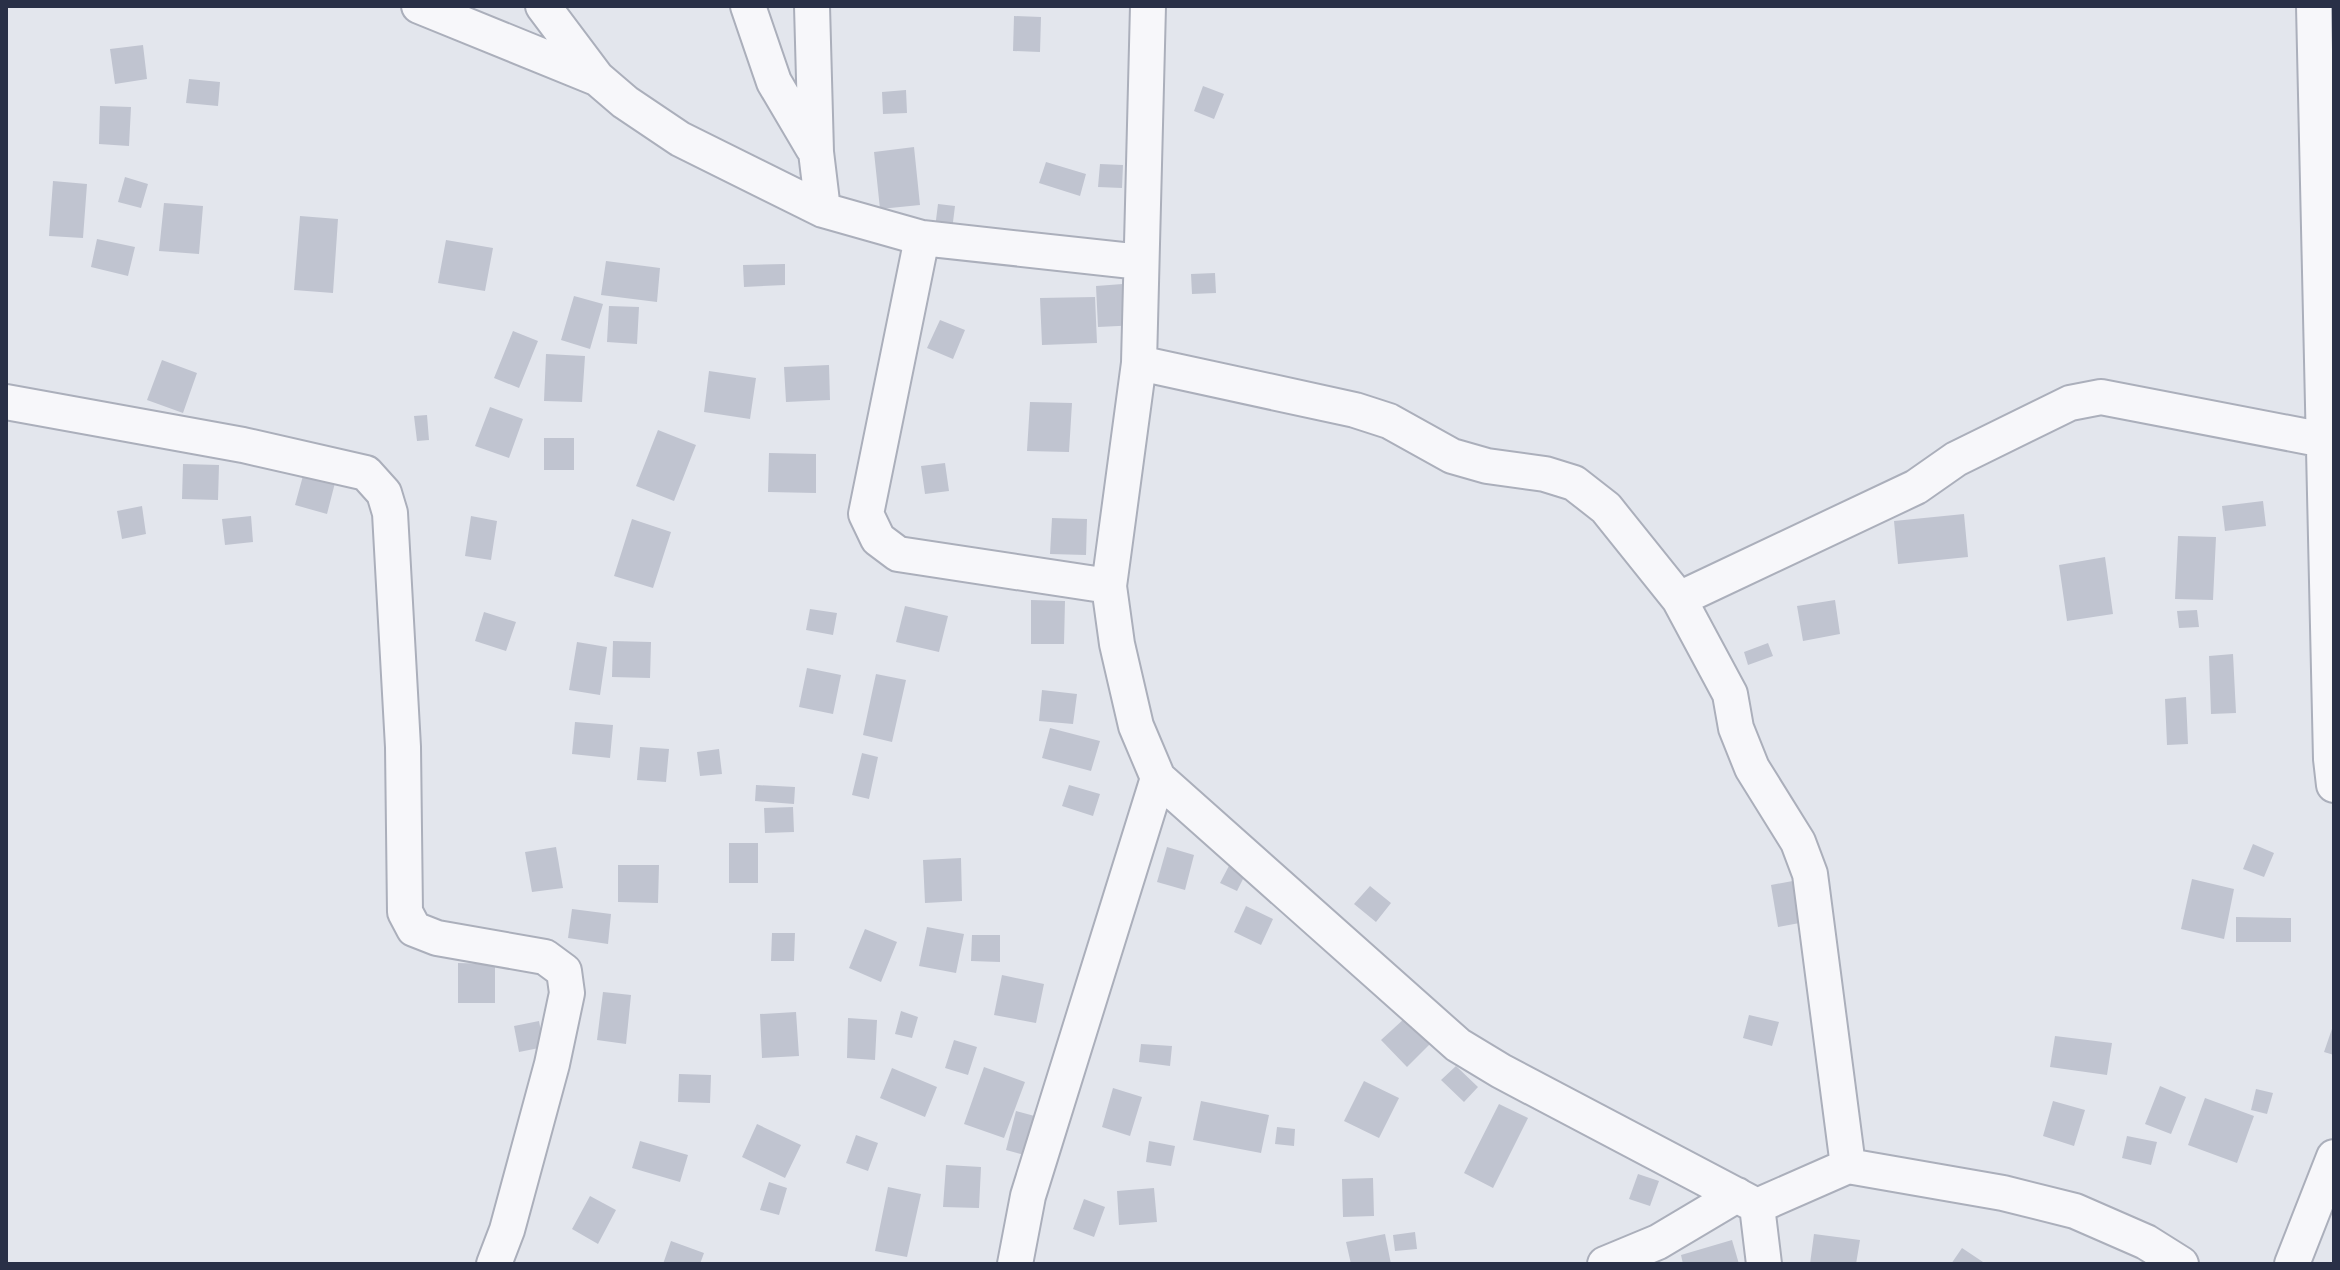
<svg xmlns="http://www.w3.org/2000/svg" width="2340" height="1270" viewBox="0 0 2340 1270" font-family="'DejaVu Sans',sans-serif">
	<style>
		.building { fill: #c0c4d0 }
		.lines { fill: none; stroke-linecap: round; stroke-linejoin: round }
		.street-casing { stroke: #abafbb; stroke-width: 38 }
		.street { stroke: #f7f7fa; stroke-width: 34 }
	</style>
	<rect width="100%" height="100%" fill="#e3e6ed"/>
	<path class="building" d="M1014,16L1041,17L1040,52L1013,51Z
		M143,45L147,79L115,84L110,49Z
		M189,79L220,82L218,106L186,103Z
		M1203,86L1224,94L1214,119L1194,111Z
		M906,90L907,113L883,114L882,92Z
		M100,106L131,107L129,146L99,144Z
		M914,147L920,205L880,209L874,152Z
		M1046,162L1086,174L1080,196L1039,183Z
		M1100,164L1123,165L1122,188L1098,187Z
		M125,177L148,184L141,208L118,202Z
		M53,181L87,184L83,238L49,236Z
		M164,203L203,206L199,254L159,251Z
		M938,204L955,206L952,230L935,228Z
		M300,216L338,219L333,293L294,290Z
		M97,239L135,247L128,276L91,267Z
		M446,240L493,248L485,291L438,283Z
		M606,261L660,268L657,302L601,295Z
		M785,264V285L744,287L743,265Z
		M1215,273L1216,293L1192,294L1191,274Z
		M1136,283L1139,325L1098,327L1096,286Z
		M574,296L603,304L590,349L561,340Z
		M1095,297L1097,343L1042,345L1040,298Z
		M609,306L639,307L637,344L607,342Z
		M940,320L965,330L953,359L927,348Z
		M513,331L538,341L519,388L494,378Z
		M546,354L585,356L582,402L544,401Z
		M162,360L197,373L183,413L147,400Z
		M829,365L830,400L786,402L784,367Z
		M709,371L756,378L750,419L704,412Z
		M1030,402L1072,403L1069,452L1027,451Z
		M490,407L523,419L509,458L475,446Z
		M427,415L429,440L417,441L414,416Z
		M658,430L696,445L674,501L636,486Z
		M544,438H574V470H544Z
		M769,453L816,454V493L768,492Z
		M945,463L949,491L925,494L921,466Z
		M183,464L219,465L218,500L182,499Z
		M304,472L336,479L327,514L295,505Z
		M2263,501L2266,526L2225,531L2222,506Z
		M142,506L146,534L122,539L117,511Z
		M1964,514L1968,557L1898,564L1894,521Z
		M251,516L253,542L225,545L222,519Z
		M471,516L497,521L491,560L465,556Z
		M1052,518L1087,519L1086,555L1050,554Z
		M632,519L671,532L653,588L614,576Z
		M2178,536L2216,537L2213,600L2175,599Z
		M2105,557L2113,614L2067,621L2059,565Z
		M1031,600L1065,601L1064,644H1031Z
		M1835,600L1840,634L1803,641L1797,606Z
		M905,606L948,616L939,652L896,642Z
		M810,609L837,613L833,635L806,630Z
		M2197,610L2199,627L2179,628L2177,611Z
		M484,612L516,622L506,651L475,641Z
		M613,641L651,642L650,678L612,677Z
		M577,642L607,647L600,695L569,690Z
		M1768,643L1773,656L1748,665L1744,652Z
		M2233,654L2236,713L2211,714L2209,656Z
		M807,668L841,675L833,714L799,707Z
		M876,674L906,680L892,742L863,735Z
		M1042,690L1077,694L1073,724L1039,721Z
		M2186,697L2188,744L2167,745L2165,699Z
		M575,722L613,725L610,758L572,754Z
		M1050,728L1100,741L1091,771L1042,758Z
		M640,747L669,749L666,782L637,780Z
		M719,749L722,774L700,776L697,752Z
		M862,753L878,757L869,799L852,795Z
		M756,785L795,787L794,804L755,801Z
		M1069,785L1100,794L1093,816L1062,806Z
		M793,807L794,832L765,833L764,808Z
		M729,843H758V883H729Z
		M2253,844L2274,853L2264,877L2243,869Z
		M556,847L563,888L532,892L525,852Z
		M1167,847L1194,855L1185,890L1157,882Z
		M961,858L962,901L925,903L923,860Z
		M1231,862L1247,871L1237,891L1220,883Z
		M618,865H659L658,903L618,902Z
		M2192,879L2234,889L2224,939L2181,929Z
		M1798,880L1805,922L1778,927L1771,885Z
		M1370,886L1391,903L1376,922L1354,904Z
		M1246,906L1273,919L1261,945L1234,932Z
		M572,909L611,914L608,944L568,938Z
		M2236,917L2291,918V942H2236Z
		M927,927L964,934L956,973L919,966Z
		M865,929L897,942L881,982L849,968Z
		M772,933H795L794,961H771Z
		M972,935H1000V962L971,961Z
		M458,963L495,964V1003H458Z
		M1002,975L1044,984L1036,1023L994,1015Z
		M603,992L631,995L626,1044L597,1040Z
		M901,1011L918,1017L912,1038L895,1034Z
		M796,1012L799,1056L762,1058L760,1014Z
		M1749,1015L1779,1022L1772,1046L1743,1038Z
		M848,1018L877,1020L875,1060L847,1058Z
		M1405,1018L1430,1044L1407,1067L1381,1040Z
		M539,1021L544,1047L519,1052L514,1026Z
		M2334,1023V1055L2324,1052Z
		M2055,1036L2112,1043L2107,1075L2050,1067Z
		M954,1040L977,1047L968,1075L945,1068Z
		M1141,1044L1172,1046L1170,1066L1139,1062Z
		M1456,1066L1478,1087L1464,1102L1441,1080Z
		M984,1067L1025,1082L1004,1138L964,1124Z
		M892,1068L937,1087L925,1117L880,1098Z
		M679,1074L711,1075L710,1103L678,1102Z
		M1364,1081L1399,1098L1379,1138L1344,1121Z
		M2160,1086L2186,1097L2171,1134L2145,1124Z
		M1113,1088L1142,1097L1130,1136L1102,1127Z
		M2256,1089L2273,1093L2267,1114L2251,1110Z
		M2205,1098L2254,1116L2237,1163L2188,1145Z
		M1201,1101L1269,1115L1261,1153L1193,1140Z
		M2053,1101L2085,1110L2074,1146L2043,1136Z
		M1499,1104L1528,1118L1493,1188L1464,1173Z
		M1016,1111L1042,1118L1032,1157L1006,1150Z
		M757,1124L801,1145L785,1178L742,1157Z
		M1277,1127L1295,1129L1294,1146L1275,1144Z
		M856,1135L878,1143L868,1171L846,1163Z
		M2127,1136L2157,1142L2151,1165L2122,1158Z
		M640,1141L688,1155L680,1182L632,1168Z
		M1149,1141L1175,1146L1171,1166L1146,1162Z
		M946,1165L981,1167L979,1208L943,1207Z
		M1638,1174L1659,1181L1650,1206L1629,1199Z
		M1373,1178L1374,1216L1343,1217L1342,1179Z
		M769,1182L787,1188L779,1215L760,1210Z
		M888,1187L921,1194L907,1257L875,1251Z
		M1154,1188L1157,1222L1119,1225L1117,1191Z
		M590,1196L616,1210L598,1244L572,1229Z
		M1084,1199L1105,1207L1094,1237L1073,1229Z
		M1415,1232L1417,1249L1395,1251L1393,1235Z
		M1385,1234L1391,1264H1351L1346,1242Z
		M1814,1234L1860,1240L1856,1264H1810Z
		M1732,1240L1739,1264H1683L1681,1255Z
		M671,1241L704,1253L700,1264H663Z
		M1962,1248L1986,1264H1951Z"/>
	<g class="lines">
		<g class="street-casing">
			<path id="street" d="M419,6L596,78
				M543,6L597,78L625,102L680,139L823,210L922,238L1141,262
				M748,6L774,82L813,148
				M812,6L816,152L823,210
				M1148,6L1139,363L1109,586L1117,644L1136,726L1158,778L1458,1045L1501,1071L1757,1206
				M2314,6L2331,759L2334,785
				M922,238L866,514L878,539L898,554L1109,586
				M1139,363L1355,410L1389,421L1452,456L1487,466L1545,474L1574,483L1606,508L1679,599L1730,694L1736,728L1752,768L1798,842L1810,874L1848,1166
				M6,402L243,445L366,473L384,493L390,513L403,747L405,912L414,929L437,938L545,957L564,971L567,993L552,1064L507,1230L494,1264
				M1679,599L1916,487L1956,459L2070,403L2101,397L2324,440
				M1757,1206L1848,1166L2003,1193L2075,1211L2146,1242L2181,1264
				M1757,1206L1764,1264
				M1015,1264L1028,1196L1158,778
				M1605,1264L1658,1242L1737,1195
				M2292,1264L2334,1157"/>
		</g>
		<use href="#street" class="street"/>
	</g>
	<rect width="2340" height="1270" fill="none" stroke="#293047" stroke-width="16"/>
</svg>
